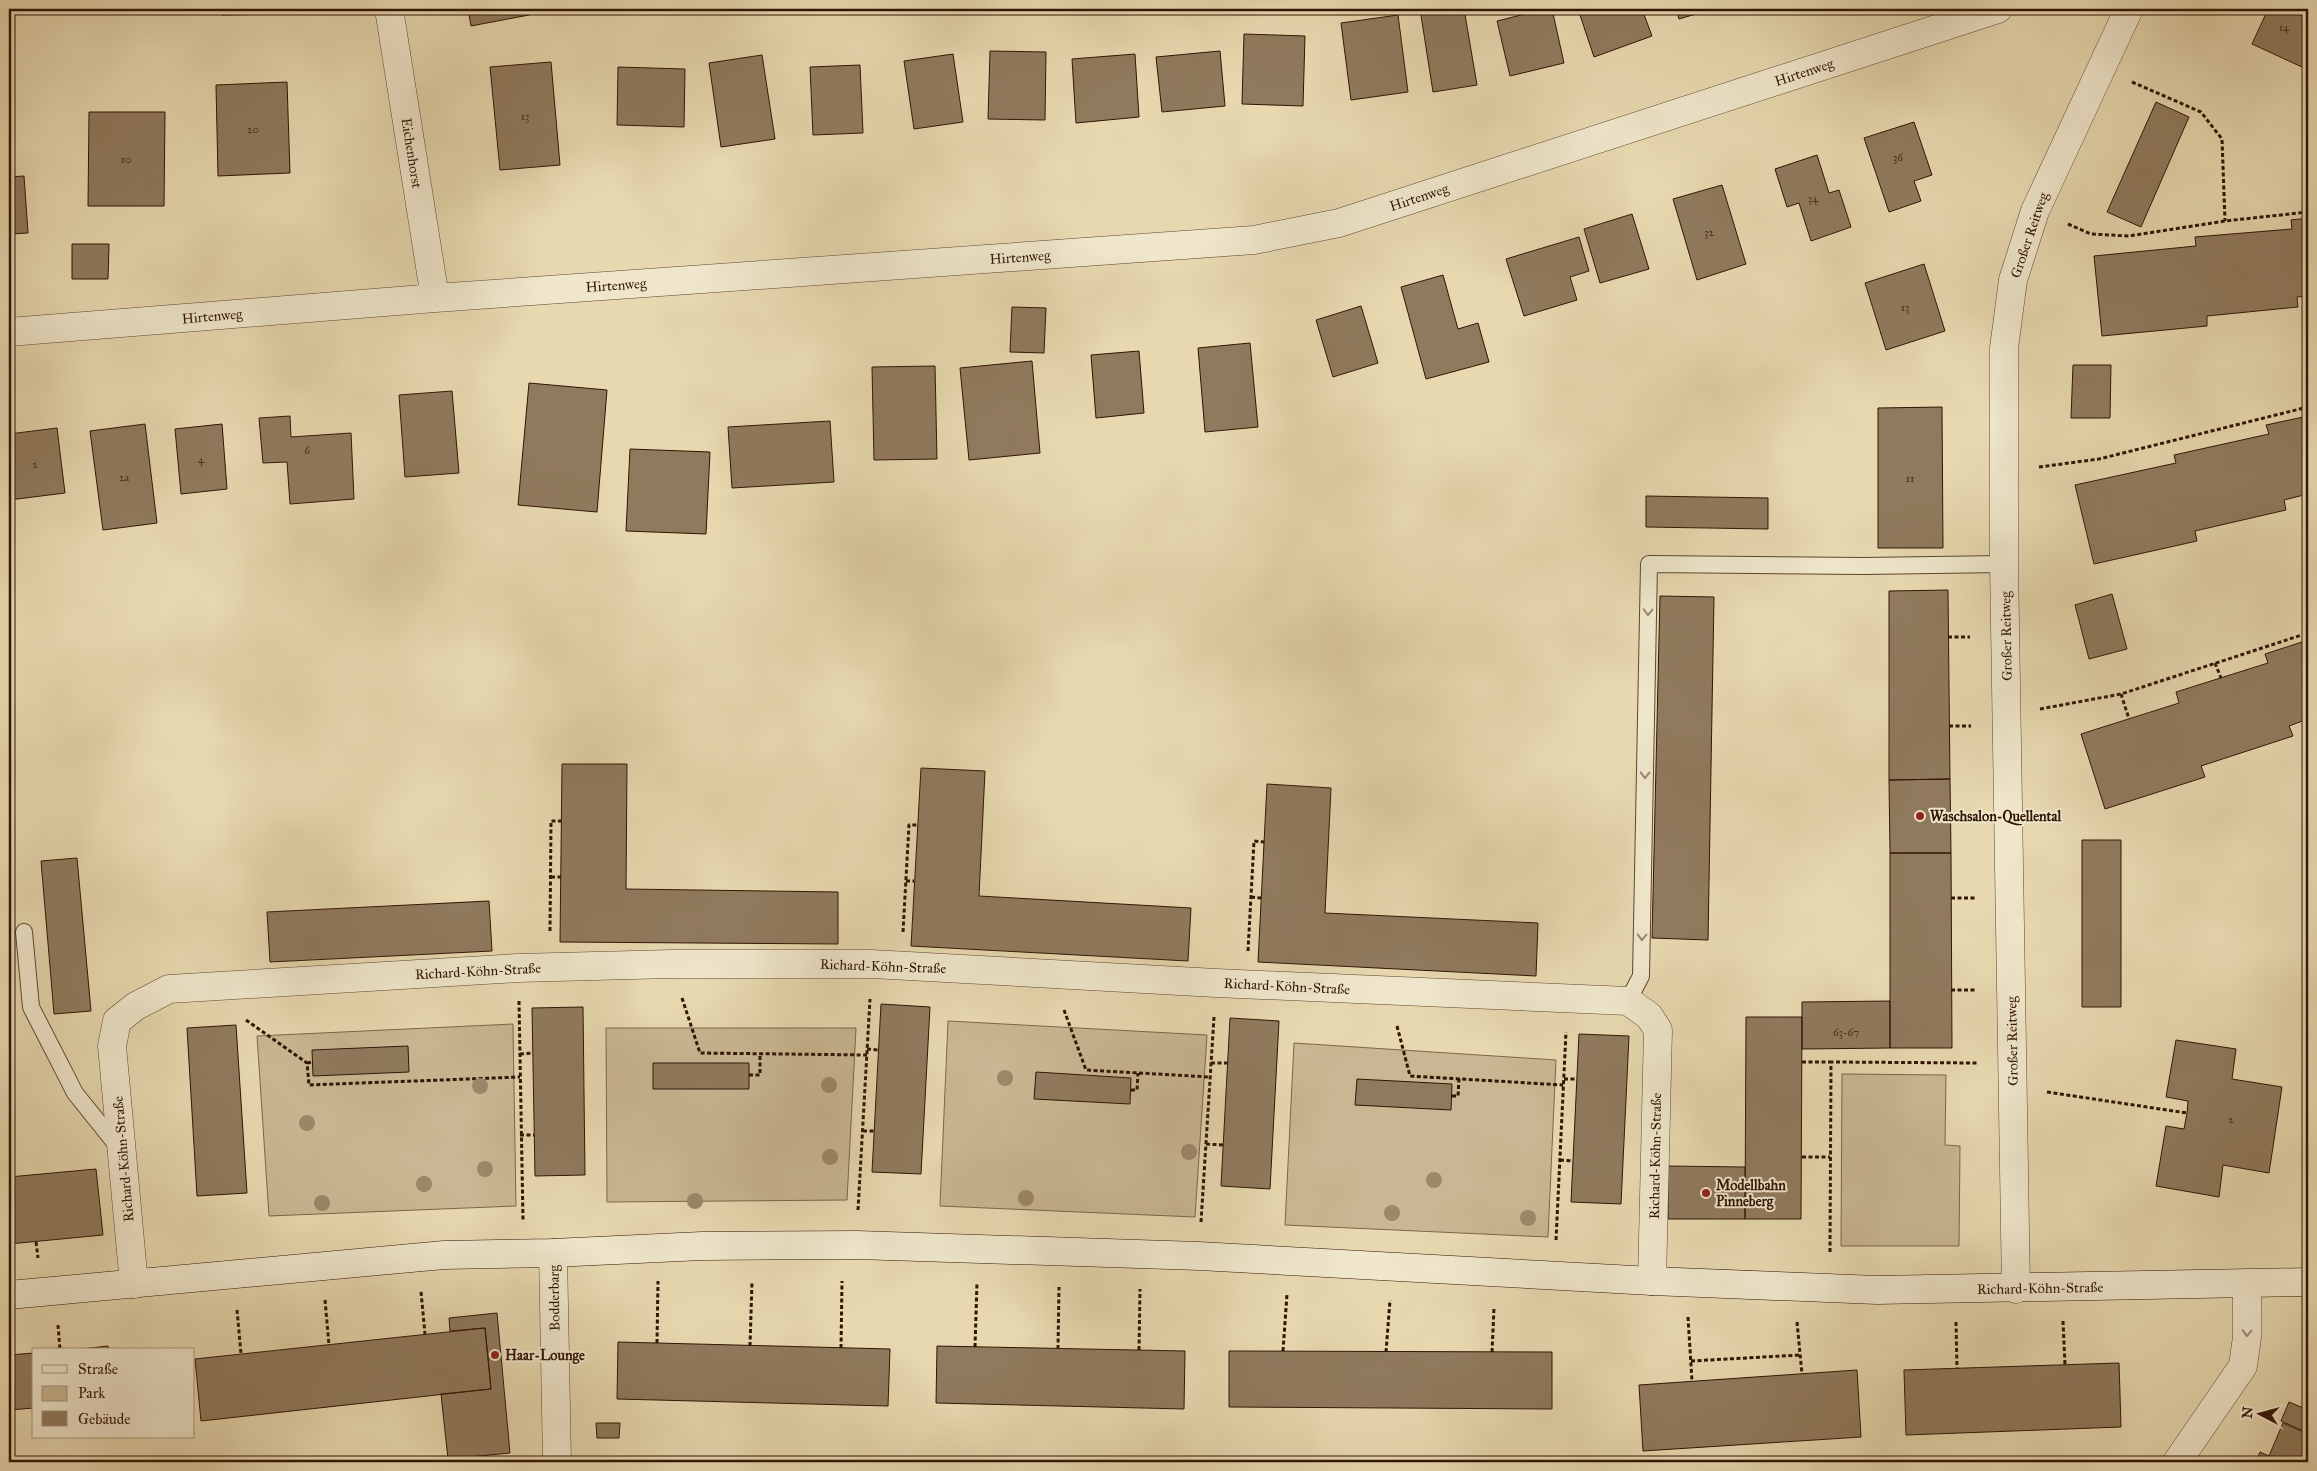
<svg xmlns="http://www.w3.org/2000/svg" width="2317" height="1471" viewBox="0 0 2317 1471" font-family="'IM FELL Great Primer',serif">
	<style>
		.green { fill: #c8b792; stroke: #7c664c }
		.building { fill: #907a5d; stroke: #311405 }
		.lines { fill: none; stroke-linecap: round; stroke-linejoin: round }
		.lane-casing { stroke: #5e4530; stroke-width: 18 }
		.street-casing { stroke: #5e4530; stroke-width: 29 }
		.secondary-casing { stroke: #311405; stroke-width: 29 }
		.path { stroke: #311405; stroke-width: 3; stroke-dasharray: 4 2.5; stroke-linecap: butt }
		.lane { stroke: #efe6cb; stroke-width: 16 }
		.street { stroke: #efe6cb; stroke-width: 28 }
		.secondary { stroke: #efe6cb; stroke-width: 28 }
		.tree { fill: #9c8769 }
		.oneway { stroke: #9a8872 }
		.poi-dot { fill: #8f2418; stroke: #efe6cb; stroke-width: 2 }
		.labels { text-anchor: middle; stroke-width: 4; stroke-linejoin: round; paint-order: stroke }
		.number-label { font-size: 11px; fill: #492e1b }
		.street-label { font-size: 14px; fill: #311405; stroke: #efe6cb }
		.poi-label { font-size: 14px; font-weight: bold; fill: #311405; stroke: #efe6cb; text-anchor: start }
	</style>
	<rect width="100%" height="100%" fill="#e7d8af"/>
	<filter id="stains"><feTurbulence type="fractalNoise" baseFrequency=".004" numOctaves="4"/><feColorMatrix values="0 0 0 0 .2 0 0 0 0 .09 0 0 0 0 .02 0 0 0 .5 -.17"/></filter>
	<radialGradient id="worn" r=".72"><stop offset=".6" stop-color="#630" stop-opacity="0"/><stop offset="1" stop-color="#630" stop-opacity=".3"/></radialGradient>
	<path class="green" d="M948,1021L1207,1035L1195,1217L940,1206Z
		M513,1024L516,1206L269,1216L257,1036Z
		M606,1028H856L847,1200L607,1202Z
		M1294,1043L1556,1060L1548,1237L1285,1225Z
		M1842,1074L1946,1075L1945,1145L1960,1146L1959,1246H1841Z"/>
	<path class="building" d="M222,9H281V14L222,15Z
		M468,9H528L529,15L471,26Z
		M1420,9H1464L1477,85L1433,92Z
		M1545,9H1552L1564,63L1510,76L1497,21Z
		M1578,9H1642L1652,36L1594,57Z
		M1676,9H1713L1679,19Z
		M2268,9H2308V58L2304,68L2252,44Z
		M1398,15L1408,92L1351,100L1341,23Z
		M1244,34L1305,36L1303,106L1242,104Z
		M990,51L1046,52L1045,120L988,119Z
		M1220,51L1225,106L1162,112L1156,57Z
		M953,54L963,122L914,129L904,61Z
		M1135,54L1139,117L1076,123L1072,59Z
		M762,55L775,139L721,147L709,63Z
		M551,62L560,165L500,170L490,67Z
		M860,65L863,133L813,135L810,67Z
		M618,67L685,69L684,127L617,125Z
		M287,82L290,173L218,176L216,85Z
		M2156,102L2189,117L2141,227L2107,212Z
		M89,112H165L164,206H88Z
		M1914,122L1932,175L1914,181L1921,201L1889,212L1864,138Z
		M1817,155L1829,193L1839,190L1851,227L1811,241L1799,203L1787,207L1775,169Z
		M24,176L28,233L9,234V177Z
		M1722,185L1746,264L1697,280L1673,199Z
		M1632,214L1649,269L1600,283L1584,229Z
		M2308,218V296L2297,297L2298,307L2207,316V326L2102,336L2094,256L2196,246L2195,237L2292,229L2291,220Z
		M1579,237L1589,271L1570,277L1577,300L1524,316L1506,259Z
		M72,244H109L108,279H72Z
		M1924,264L1945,331L1886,350L1865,283Z
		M1443,275L1458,329L1478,323L1489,362L1426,379L1401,287Z
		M1361,306L1378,363L1333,377L1316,320Z
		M1012,307L1046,308L1044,353L1010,352Z
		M1250,343L1258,427L1205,432L1198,348Z
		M1139,351L1144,413L1096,418L1091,355Z
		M1032,361L1040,453L969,460L960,368Z
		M2073,365H2111L2110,418H2071Z
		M935,366L937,459L874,460L872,367Z
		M529,383L607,390L597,512L518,505Z
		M452,391L459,473L405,477L399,395Z
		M1942,407L1943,548H1878V408Z
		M290,416L291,437L351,433L354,499L290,504L287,462L263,463L259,418Z
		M2308,416V494L2284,500L2286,510L2195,531L2197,541L2094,564L2075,485L2176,463L2174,455L2269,434L2266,425Z
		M830,421L834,482L732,488L728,427Z
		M145,424L157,523L103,530L90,431Z
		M222,424L227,489L181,494L175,429Z
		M57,428L65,493L9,500V434Z
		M630,449L710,452L706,534L626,531Z
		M1646,496L1768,498V529L1646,527Z
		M1948,590L1950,779L1889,780V591Z
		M2112,594L2127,649L2089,659L2075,605Z
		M1660,596L1714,597L1708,940L1652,938Z
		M2308,640V719L2289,726L2293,736L2201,766L2205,777L2105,809L2081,734L2179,703L2176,692L2268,663L2265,654Z
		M562,764H627L626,889L838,892V944L560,942Z
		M921,768L985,771L979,896L1191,908L1188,961L911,946Z
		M1950,779L1951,853H1890L1889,780Z
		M1267,784L1331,788L1325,913L1538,923L1536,976L1258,962Z
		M2082,840H2121V1007H2082Z
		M1890,853H1951L1952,1048H1890Z
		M77,858L91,1011L54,1014L41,861Z
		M489,901L492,951L270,962L267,912Z
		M1890,1001V1048L1802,1049V1002Z
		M881,1004L930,1007L921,1174L872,1172Z
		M583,1007L585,1175L535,1176L532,1008Z
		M1746,1017H1802L1801,1219H1745Z
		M1230,1018L1279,1021L1270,1189L1221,1186Z
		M236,1025L247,1193L197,1196L187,1028Z
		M1579,1034L1629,1036L1621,1204L1571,1202Z
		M2176,1040L2236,1049L2232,1079L2282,1087L2269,1173L2223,1165L2219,1197L2156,1186L2166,1126L2184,1129L2187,1113L2188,1101L2166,1097Z
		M408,1046L409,1072L313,1076L312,1050Z
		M653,1063H749V1089H653Z
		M1036,1072L1131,1078L1130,1104L1034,1099Z
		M1357,1079L1452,1084L1451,1110L1355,1105Z
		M1668,1166L1745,1167V1219H1668Z
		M96,1169L103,1235L9,1244V1177Z
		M497,1313L510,1453L448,1459L441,1394L491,1389L485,1328L450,1331L449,1318Z
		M485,1328L491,1389L201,1421L195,1359Z
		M618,1342L890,1349L888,1406L617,1399Z
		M108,1346L109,1350H72Z
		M937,1346L1185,1351L1184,1409L936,1403Z
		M1229,1351L1552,1352V1409L1229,1407Z
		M34,1353V1408L9,1410V1355Z
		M2119,1363L2121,1427L1906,1435L1904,1370Z
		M1857,1370L1861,1437L1643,1451L1639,1385Z
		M2289,1402L2308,1410V1433L2281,1421Z
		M596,1423H620L619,1438H597Z
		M2283,1423L2308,1434V1462H2256L2260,1452L2269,1456Z"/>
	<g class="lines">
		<g class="lane-casing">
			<path id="lane" d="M24,932L31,1007L75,1093L119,1148
				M1628,1001L1641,976L1649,564L1863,566L2004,564"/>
		</g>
		<g class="street-casing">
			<path id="street" d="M389,9L435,298
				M9,332L435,298L1254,240L1339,223L1998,9
				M553,1253L557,1462
				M134,1284L112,1046L117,1021L136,1006L169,989L518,968L671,964H872L1216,983L1628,1001L1649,1016L1658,1030L1652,1281
				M2016,1289L2004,564V348L2013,280L2035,211L2129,9
				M2177,1462L2243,1366L2247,1337V1284"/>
		</g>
		<g class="secondary-casing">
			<path id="secondary" d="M9,1295L444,1255L553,1253L702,1246L857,1245L1199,1256L1652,1281L1877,1290L2308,1282"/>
		</g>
		<path class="path" d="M2132,82L2201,112L2222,139L2225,221
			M2068,224L2091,234L2129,236L2225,221L2308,212
			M2039,467L2099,459L2308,407
			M1948,637H1970
			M2215,663L2221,678
			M2121,694L2129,719
			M2040,709L2121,694L2308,633
			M1949,726H1971
			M551,877H561
			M906,881H914
			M1251,897L1261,898
			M1951,898H1975
			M550,931L551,821H561
			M903,932L909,825H917
			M1248,951L1254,841L1264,842
			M1951,990H1976
			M682,998L700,1053L867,1055
			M519,1001L523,1220
			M1064,1010L1086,1070L1210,1077
			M246,1020L307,1063L309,1085L520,1077
			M1397,1026L1410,1076L1563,1085
			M867,1049L878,1050
			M520,1054L533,1053
			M1802,1062H1831
			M307,1063L312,1062
			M1211,1063H1227
			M749,1075H760V1054
			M1564,1079H1577
			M1131,1090H1137L1138,1073
			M2047,1092L2187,1113
			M1452,1096H1458L1459,1079
			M863,1131H874
			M520,1135H534
			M1206,1144L1223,1145
			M1802,1157H1830
			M1560,1160L1573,1161
			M858,1210L870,999
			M1201,1222L1214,1017
			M1556,1240L1566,1032
			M36,1242L38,1258
			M1830,1252L1831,1062L1977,1063
			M421,1292L425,1334
			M325,1300L329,1345
			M237,1310L241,1354
			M1688,1317L1692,1381
			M2063,1321L2065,1365
			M1797,1322L1802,1374
			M1956,1322L1957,1369
			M58,1325L60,1350
			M657,1343L658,1281
			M750,1346L752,1281
			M975,1347L977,1282
			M841,1348L842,1281
			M1058,1349L1059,1287
			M1139,1350L1140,1289
			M1283,1351L1287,1294
			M1386,1352L1390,1300
			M1492,1352L1494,1308
			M1691,1361L1800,1355"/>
		<use href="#lane" class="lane"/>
		<use href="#street" class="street"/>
		<use href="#secondary" class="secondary"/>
	</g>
	<g class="tree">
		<circle cx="1005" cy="1078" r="8"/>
		<circle cx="829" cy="1085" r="8"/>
		<circle cx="480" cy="1086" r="8"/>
		<circle cx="307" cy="1123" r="8"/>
		<circle cx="1189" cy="1152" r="8"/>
		<circle cx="830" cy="1157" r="8"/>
		<circle cx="485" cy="1169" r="8"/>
		<circle cx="1434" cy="1180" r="8"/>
		<circle cx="424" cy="1184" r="8"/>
		<circle cx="1026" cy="1198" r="8"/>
		<circle cx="695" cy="1201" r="8"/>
		<circle cx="322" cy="1203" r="8"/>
		<circle cx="1392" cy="1213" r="8"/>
		<circle cx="1528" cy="1218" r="8"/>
	</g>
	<defs><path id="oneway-chevron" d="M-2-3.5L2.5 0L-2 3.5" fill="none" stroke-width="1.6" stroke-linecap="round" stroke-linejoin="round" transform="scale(1.25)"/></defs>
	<g class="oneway">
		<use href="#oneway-chevron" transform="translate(1648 612) rotate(91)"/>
		<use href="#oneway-chevron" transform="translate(1645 775) rotate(91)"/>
		<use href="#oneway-chevron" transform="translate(1642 937) rotate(91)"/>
		<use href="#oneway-chevron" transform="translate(2247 1333) rotate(92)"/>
	</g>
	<g class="poi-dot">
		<circle cx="1920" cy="816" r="5"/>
		<circle cx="1706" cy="1193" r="5"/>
		<circle cx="495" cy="1355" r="5"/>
	</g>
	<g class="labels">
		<g class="number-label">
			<text x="2284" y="31">14</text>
			<text x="525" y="120">13</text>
			<text x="253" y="133">20</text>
			<text x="1898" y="161">36</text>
			<text x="126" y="163">10</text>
			<text x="1813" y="202">34</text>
			<text x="1709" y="236">32</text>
			<text x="1905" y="311">13</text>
			<text x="307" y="454">6</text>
			<text x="201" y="463">4</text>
			<text x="35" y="468">2</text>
			<text x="124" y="481">2a</text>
			<text x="1910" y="482">11</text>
			<text x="1846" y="1036">63-67</text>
			<text x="2231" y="1123">2</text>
		</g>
		<g class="street-label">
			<text transform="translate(1804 72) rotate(-18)" y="5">Hirtenweg</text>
			<text transform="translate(412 153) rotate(81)" y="5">Eichenhorst</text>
			<text transform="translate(1419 197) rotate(-18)" y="5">Hirtenweg</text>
			<text transform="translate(2029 235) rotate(-71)" y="5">Großer Reitweg</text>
			<text transform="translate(1020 257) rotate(-4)" y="5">Hirtenweg</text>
			<text transform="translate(616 285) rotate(-4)" y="5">Hirtenweg</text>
			<text transform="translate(212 316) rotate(-5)" y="5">Hirtenweg</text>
			<text transform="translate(2006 636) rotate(-91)" y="5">Großer Reitweg</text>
			<text transform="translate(883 966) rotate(2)" y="5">Richard-Köhn-Straße</text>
			<text transform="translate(478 971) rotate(-3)" y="5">Richard-Köhn-Straße</text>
			<text transform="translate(1287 986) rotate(3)" y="5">Richard-Köhn-Straße</text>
			<text transform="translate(2012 1041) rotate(-91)" y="5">Großer Reitweg</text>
			<text transform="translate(1655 1156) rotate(-89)" y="5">Richard-Köhn-Straße</text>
			<text transform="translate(123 1159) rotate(-95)" y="5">Richard-Köhn-Straße</text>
			<text transform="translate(2040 1288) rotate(-1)" y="5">Richard-Köhn-Straße</text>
			<text transform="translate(554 1298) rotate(-91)" y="5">Bodderbarg</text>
		</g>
		<g class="poi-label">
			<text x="1930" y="821">Waschsalon-Quellental</text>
			<text x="1716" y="1190">Modellbahn<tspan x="1716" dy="16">Pinneberg</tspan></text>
			<text x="505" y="1360">Haar-Lounge</text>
		</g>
	</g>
	<rect width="2317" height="1471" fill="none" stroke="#e7d8af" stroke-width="30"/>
	<rect x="10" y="10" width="2297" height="1451" fill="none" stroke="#311405" stroke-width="2.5"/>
	<rect x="15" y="15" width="2287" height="1441" fill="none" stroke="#311405"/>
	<rect x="32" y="1348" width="162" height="90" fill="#efe6cb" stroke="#a3927c"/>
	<rect x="42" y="1365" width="25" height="8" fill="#efe6cb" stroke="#a3927c"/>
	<text x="78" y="1374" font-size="15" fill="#311405">Straße</text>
	<rect x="42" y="1386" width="25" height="15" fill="#c8b792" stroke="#a3927c"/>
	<text x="78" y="1398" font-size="15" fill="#311405">Park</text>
	<rect x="42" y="1411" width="25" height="15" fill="#907a5d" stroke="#a3927c"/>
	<text x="78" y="1424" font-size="15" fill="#311405">Gebäude</text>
	<g transform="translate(2260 1414) rotate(276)" stroke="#efe6cb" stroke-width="4" paint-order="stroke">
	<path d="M0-4L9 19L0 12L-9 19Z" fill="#311405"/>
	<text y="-8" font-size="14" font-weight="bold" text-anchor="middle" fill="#311405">N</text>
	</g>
	<rect width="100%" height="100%" filter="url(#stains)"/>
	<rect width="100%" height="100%" fill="url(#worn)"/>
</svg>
